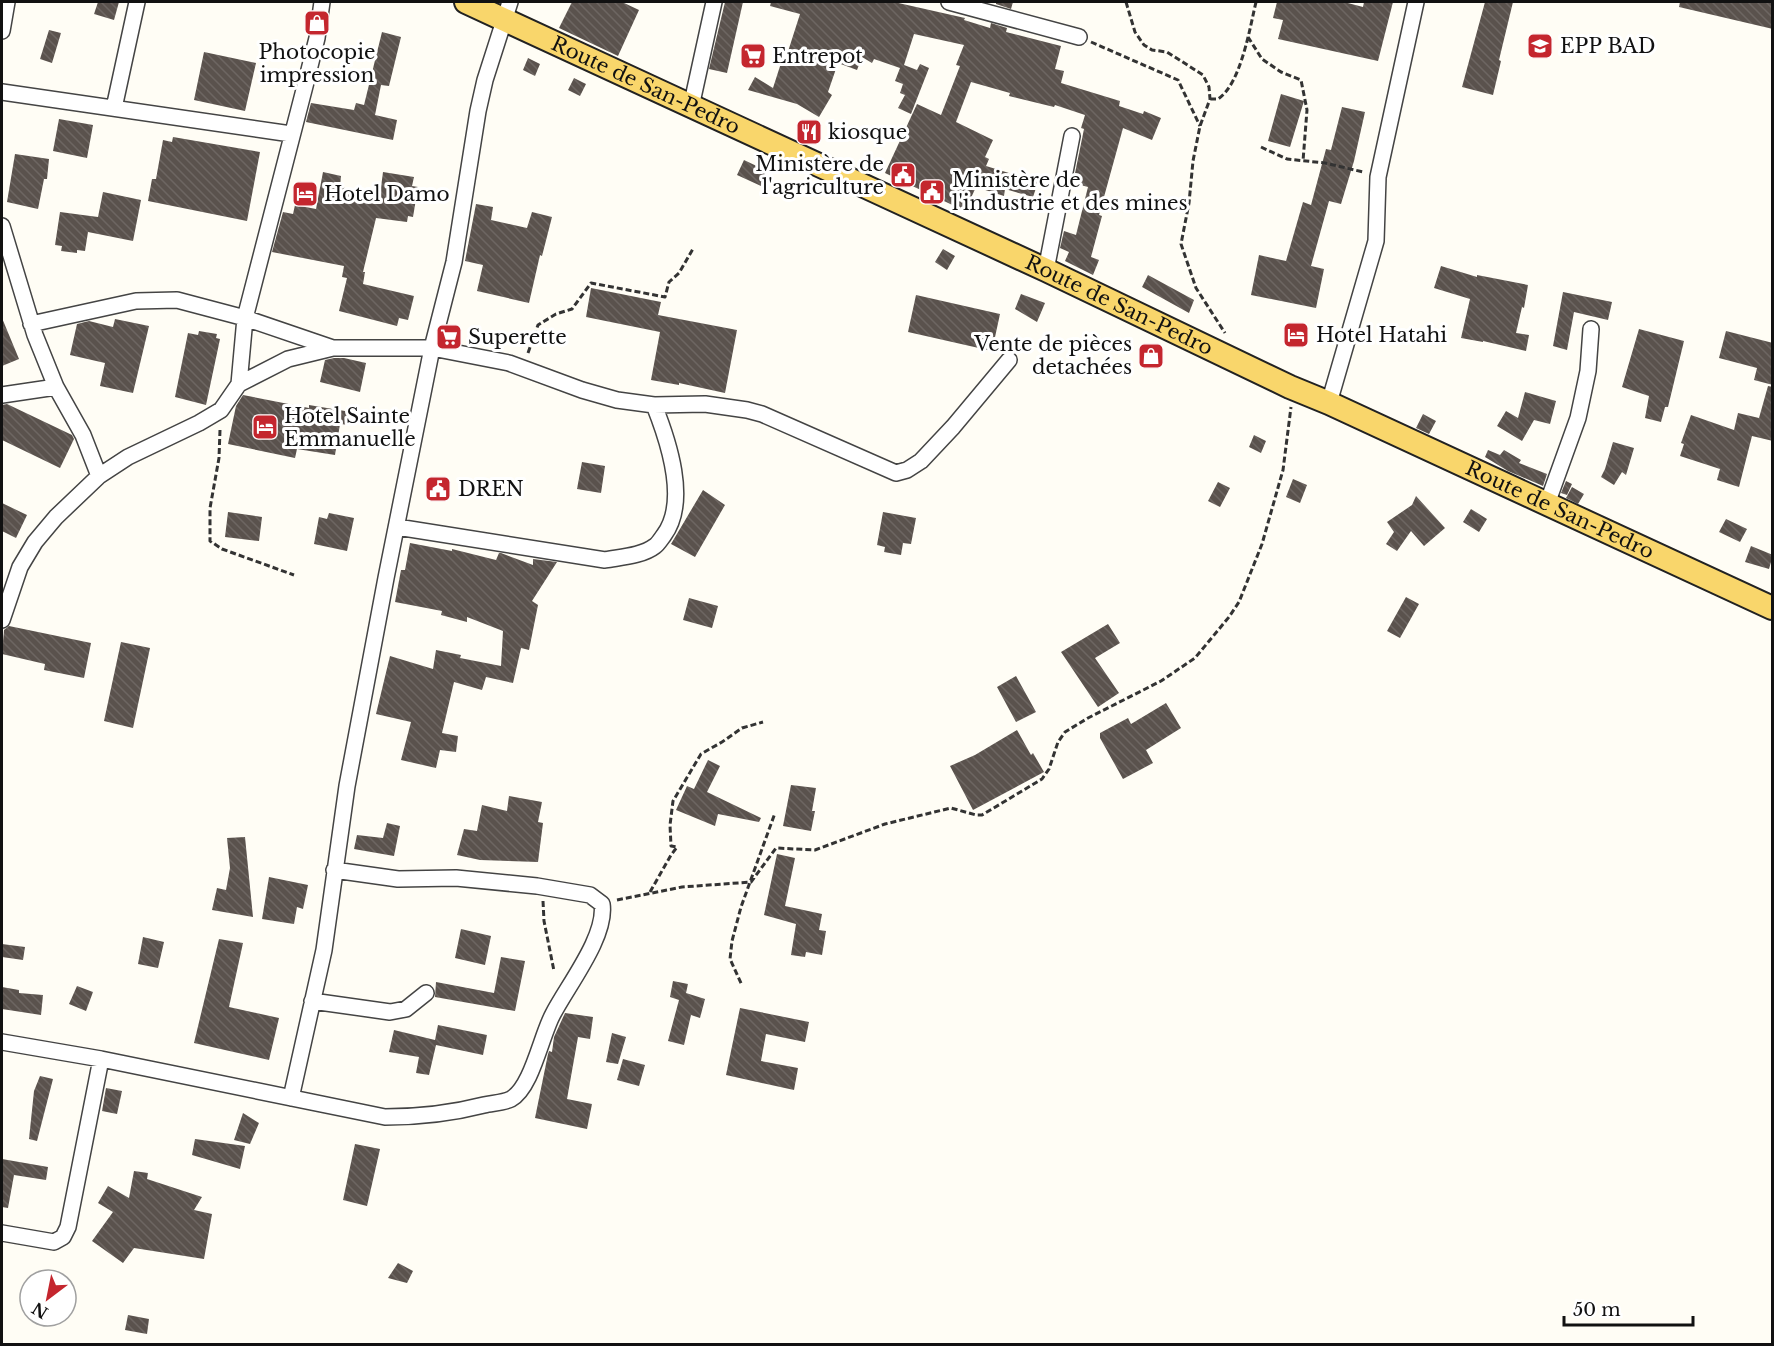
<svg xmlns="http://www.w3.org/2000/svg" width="1774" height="1346" viewBox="0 0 1774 1346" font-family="'Libre Baskerville',serif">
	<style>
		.building { fill: url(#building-back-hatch) }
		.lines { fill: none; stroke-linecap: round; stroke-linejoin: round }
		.street-casing { stroke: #444; stroke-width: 18 }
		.primary-casing { stroke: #222; stroke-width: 26 }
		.path { stroke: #333; stroke-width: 3; stroke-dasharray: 6 3; stroke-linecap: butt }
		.street { stroke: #fff; stroke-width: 15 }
		.primary { stroke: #f9d66b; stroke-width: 22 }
		.labels { text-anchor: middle; stroke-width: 6; stroke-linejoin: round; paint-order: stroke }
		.poi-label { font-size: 20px; fill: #111; stroke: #fff; text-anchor: start }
		.street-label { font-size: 20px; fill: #111; stroke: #fff }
	</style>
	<defs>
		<pattern id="building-back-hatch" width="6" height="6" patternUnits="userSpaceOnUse" patternTransform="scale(1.5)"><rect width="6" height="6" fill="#5a524d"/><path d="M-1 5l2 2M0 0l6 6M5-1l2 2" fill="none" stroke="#6d6662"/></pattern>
	</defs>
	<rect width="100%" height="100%" fill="#fffdf5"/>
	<path class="building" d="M98,2H119L114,20L94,14Z
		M572,2H622L639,10L618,56L559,28Z
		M725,2H743L727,73L709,69Z
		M771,2H894L965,18L964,20L990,28L991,23L1007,28L1006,32L1061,46L1055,69L1064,71L1061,83L1120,101L1119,106L1143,114L1144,111L1161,118L1152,140L1123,128L1099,215L1102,216L1091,257L1099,260L1093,275L1065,261L1069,252L1060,248L1064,231L1076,235L1088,187L1073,183L1084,129L1081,128L1085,115L1055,105L1054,107L1009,96L1010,93L971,82L956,122L993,140L985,157L989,159L986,166L1038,182L1033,197L1005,189L1004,196L976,187L965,211L885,173L917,104L941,115L960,66L956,65L964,45L914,34L904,65L917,70L920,64L929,68L911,114L898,108L905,95L900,93L903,84L895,81L900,68L874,59L872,63L862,57L857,70L838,63L828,92L832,95L819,117L797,104L748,90L755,77L773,88L781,63L784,64L800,14L770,6Z
		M996,2H1013L1011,9L996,4Z
		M1277,2H1344L1363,7L1364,2H1393L1378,61L1278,39L1283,20L1273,18Z
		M1485,2H1513L1499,60L1501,61L1493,95L1462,87Z
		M1680,2H1773V29L1679,7Z
		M49,30L61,33L52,63L40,59Z
		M382,32L401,37L389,86L381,85L375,115L397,120L393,140L306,122L311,103L354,110L356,103L364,105Z
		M204,52L256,63L245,111L194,100Z
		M528,58L540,64L535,76L523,70Z
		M574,78L586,84L580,96L568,90Z
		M1281,94L1304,101L1290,147L1268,141Z
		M1342,107L1365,112L1354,161L1341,204L1329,201L1311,266L1324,269L1316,308L1251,295L1259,255L1286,261L1303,202L1311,205L1326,149L1331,150Z
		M59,119L93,125L87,158L53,151Z
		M173,137L260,152L247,221L148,201L152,179H156L163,140L172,142Z
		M15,154L49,159L47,179H44L38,209L7,202Z
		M744,160L767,171L761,186L737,175Z
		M323,172L341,176L340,187L380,195L383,172L414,177L412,186L418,187L413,217L408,216L407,222L376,218L363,272H365L363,284L414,296L408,320L399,318L397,326L339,311L347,278L342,277L344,266L272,252L283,212L293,214L295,205L316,209Z
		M103,192L141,200L133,241L88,232L85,251L77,250V253L61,251L62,246L55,245L60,212L98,217Z
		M476,204L493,207L491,220L527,228L532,212L552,217L542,256L540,255L529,303L477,291L483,265L465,261Z
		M943,249L955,256L947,270L935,262Z
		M1441,266L1477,277V275L1528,285L1524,308L1522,307L1516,333L1529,335L1526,351L1483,341V342L1461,338L1470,299L1434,288Z
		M1148,275L1194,300L1189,313L1142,287Z
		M591,288L661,302L658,315L737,330L725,393L679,383V385L651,380L660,332L586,317Z
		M1563,292L1612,302L1608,320L1574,312L1567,350L1553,346Z
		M1021,294L1045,303L1037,322L1015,309Z
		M916,295L1000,314L992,351L908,332Z
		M2,318L19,359L2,366Z
		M115,319L149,326L133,393L100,386L105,363L70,355L77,324L89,321L113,327Z
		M1639,329L1684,341L1668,407H1665L1661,422L1645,418L1649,396L1622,387Z
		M199,331L217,334L216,338L220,339L206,405L175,397L188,333L198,335Z
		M1726,331L1773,343V385L1754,380L1757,368L1719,358Z
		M334,358H344L366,363L360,392L320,382L325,360Z
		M1768,386L1773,387V441L1752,436L1739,487L1717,480L1720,469L1680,456L1684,444L1681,443L1691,415L1734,430L1738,413L1759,418Z
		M1525,392L1556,401L1550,424L1534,420L1522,441L1497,426L1506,411L1518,418Z
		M243,395L309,408V405L351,412L349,425L340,424L335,455L297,449L295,458L228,444L236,406Z
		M7,404L72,435L74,439L60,468L2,440V405Z
		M1423,414L1436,421L1429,434L1416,428Z
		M1254,435L1266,441L1261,453L1249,447Z
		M1613,442L1634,448L1626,475L1622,472L1614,485L1601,477L1605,469Z
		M1488,450L1500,455L1504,450L1521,460L1519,463L1547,474L1543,486L1508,471L1485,457Z
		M582,462L605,466L601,493L577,489Z
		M1293,479L1307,485L1300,503L1286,497Z
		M1566,481L1572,484L1567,495L1561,493Z
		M1218,482L1230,488L1220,507L1208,501Z
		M1572,487L1584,494L1578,504L1566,498Z
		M703,490L725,505L695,557L671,544Z
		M1416,496L1445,528L1424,546L1411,531L1397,551L1386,544L1394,532L1387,522L1412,505Z
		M2,503L27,515L16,538L2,531Z
		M1471,509L1487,519L1479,532L1463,522Z
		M228,512L262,517L259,541L225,537Z
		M883,512L916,518L911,544L903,543L901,555L884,552L885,547L877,545Z
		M329,513L354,518L347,551L314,544L319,517L327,519Z
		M1726,519L1747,529L1740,542L1719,532Z
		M410,543L452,551V549L496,560L499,553H501L533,565V559L557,562L532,601L538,605L529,650L521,648L513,683L486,677L482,690L454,682L442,733L458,736L456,752L440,750L436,768L401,760L411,722L376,714L390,656L433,669L436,650L461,655L460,658L501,666L503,631L467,617V622L441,615L442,611L395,602L401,570H405Z
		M1751,546L1773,555L1769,569L1745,562Z
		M1406,597L1419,604L1400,638L1387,631Z
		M689,598L718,606L712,628L683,620Z
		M1108,624L1120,643L1095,658L1119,693L1098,707L1061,652Z
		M9,626L91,643L84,678L44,670L45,664L2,654L4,630Z
		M121,642L150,648L133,728L104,721Z
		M1016,676L1036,712L1016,722L997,687Z
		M1166,703L1181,728L1146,750L1153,763L1123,779L1100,738V733L1128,718L1131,724Z
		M1017,730L1031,755L1033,753L1044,772L973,810L950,766L975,755Z
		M708,760L720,766L707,792L761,818L759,822L718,814L715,826L676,810L687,786L694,789Z
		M791,785L816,788L812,811H815L811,831L783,826Z
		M509,796L542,802L538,822L543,823L538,862L480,860L457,855L464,829L477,831L482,805L507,811Z
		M387,823L400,826L394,856L354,849L357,835L383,838Z
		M245,837L253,917L212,910L217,888L226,890L230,868L227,838Z
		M777,854L795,858L785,906L822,914L819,930L826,931L822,955L806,952L805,957L791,955L796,924L764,915Z
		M269,877L308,885L303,909L297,907L294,924L262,919Z
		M461,929L491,936L485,965L455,958Z
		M143,937L164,942L158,968L138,964Z
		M219,939L243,943L229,1007L279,1018L269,1060L194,1043Z
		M2,944L25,947L23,960L2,957Z
		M501,957L525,961L515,1011L435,997L436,982L494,993Z
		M673,981L688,984L686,993L705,999L700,1018L691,1015L684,1045L668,1041L679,1000L670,997Z
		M77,986L93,992L86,1011L69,1004Z
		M2,987L19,990V993L43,995L41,1015L2,1009Z
		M740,1008L809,1022L805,1042L766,1034L761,1061L798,1068L794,1090L726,1075Z
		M565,1013L593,1017L590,1039L578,1037L567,1099L592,1104L587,1129L535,1118L548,1054L549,1051L552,1052L554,1037Z
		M438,1025L487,1035L483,1055L436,1045L429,1075L416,1073L419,1057L389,1052L394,1030L435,1040Z
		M612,1033L626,1037L618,1064L606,1062Z
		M623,1059L645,1065L639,1086L617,1080Z
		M40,1076L53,1079L37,1141L29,1139L34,1091Z
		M106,1088L122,1091L117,1114L102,1111Z
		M243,1113L259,1123L250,1144L234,1140Z
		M195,1139L245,1146L240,1169L192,1155Z
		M355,1144L380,1149L367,1206L343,1200Z
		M2,1159L48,1167L46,1180L14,1175L8,1208L2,1207Z
		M134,1171L148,1173L147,1179L202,1197L194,1210L212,1214L204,1259L134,1248L123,1263L92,1241L113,1212L98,1203L108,1186L129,1198Z
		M398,1263L413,1271L407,1283L388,1278Z
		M128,1315L149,1319L147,1334L125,1330Z"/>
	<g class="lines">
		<g class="street-casing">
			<path id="street" d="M949,2L1079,37
				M2,31L7,2
				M2,92L291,134
				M691,107L714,2
				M114,108L137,2
				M2,226L35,335L56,387L83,435L99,476
				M1046,270L1072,136
				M31,324L136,301L177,300L245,318L333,348H432L509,363L582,390L617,400L654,405L705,404L747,410L762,414L896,473L907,470L921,461L953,427L1009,360
				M239,384L288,359L333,348
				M2,395L56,387
				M1329,403L1376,241L1378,177L1416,2
				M1547,504L1578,418L1588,371L1591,329
				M397,527L605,560C621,557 642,556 655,546C658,544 661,539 664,535C689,501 668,440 654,405
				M2,620L20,567L35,542L56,517L99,476L128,457L199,423L221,410L239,384L245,318L305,86L317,38L322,2
				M312,1001L390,1012L406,1009L426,993
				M2,1042L101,1059L385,1117C420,1117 449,1114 484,1105C492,1103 503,1103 511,1099C532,1087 541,1036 553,1014C568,985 607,936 602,904L590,895L537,886L456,878L398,879L334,870
				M291,1098L324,950L347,786L386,578L432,348L454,262L478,111L485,80L510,2
				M2,1233L54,1242L63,1237L68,1227L101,1059"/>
		</g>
		<g class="primary-casing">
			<g id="primary">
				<path id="s1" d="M466,2L1046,270L1290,387L1329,403L1772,608"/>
			</g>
		</g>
		<path class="path" d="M1126,2L1135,32L1144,45L1152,50L1167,52L1203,75L1209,87L1210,99L1200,126L1193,161L1189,203L1181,244L1196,288L1225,333
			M1248,37L1262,59L1281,72L1301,80L1307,110L1303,161
			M1091,42L1178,80L1200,126
			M1210,99H1218C1241,84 1250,27 1256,2
			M1261,147L1287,159L1325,163L1363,172
			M528,353L538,325L556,314L572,309L591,283L665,297L669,282L679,273L694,247
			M220,430L219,458L210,508V541L222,549L294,575
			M650,892L671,855L677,847L671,846L670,825L673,801L701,754L722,742L742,728L763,722
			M617,900L682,887L751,882L776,848L815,850L885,824L951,808L976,815H982L1042,779L1049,769L1058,742L1065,732L1088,718L1161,681L1195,658L1229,617L1239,602L1262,544L1283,470L1291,407
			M543,901L544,921L554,971
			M741,983L730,959L732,941L741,907L775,813"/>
		<use href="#street" class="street"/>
		<use href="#primary" class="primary"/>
	</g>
	<defs>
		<g id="shop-square" transform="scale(1.35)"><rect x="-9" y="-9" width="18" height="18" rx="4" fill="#c4262e" stroke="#fff"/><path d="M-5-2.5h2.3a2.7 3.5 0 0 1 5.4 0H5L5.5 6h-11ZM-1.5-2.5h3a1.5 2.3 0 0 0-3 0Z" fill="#fff"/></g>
		<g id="school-square" transform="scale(1.35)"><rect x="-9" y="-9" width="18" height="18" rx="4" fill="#c4262e" stroke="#fff"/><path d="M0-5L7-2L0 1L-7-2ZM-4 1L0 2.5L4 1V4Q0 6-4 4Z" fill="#fff"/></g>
		<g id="supermarket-square" transform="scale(1.35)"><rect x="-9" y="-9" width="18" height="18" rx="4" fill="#c4262e" stroke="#fff"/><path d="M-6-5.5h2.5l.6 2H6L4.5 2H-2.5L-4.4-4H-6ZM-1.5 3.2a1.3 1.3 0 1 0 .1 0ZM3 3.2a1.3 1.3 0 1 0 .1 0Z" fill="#fff"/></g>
		<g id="restaurant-square" transform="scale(1.35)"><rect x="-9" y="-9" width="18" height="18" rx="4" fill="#c4262e" stroke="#fff"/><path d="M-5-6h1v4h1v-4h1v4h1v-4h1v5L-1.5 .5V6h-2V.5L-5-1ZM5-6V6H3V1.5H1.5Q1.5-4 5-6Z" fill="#fff"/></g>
		<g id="civic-square" transform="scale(1.35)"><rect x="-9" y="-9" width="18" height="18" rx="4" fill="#c4262e" stroke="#fff"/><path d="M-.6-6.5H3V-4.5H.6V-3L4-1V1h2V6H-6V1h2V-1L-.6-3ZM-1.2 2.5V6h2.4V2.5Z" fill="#fff"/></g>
		<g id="hotel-square" transform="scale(1.35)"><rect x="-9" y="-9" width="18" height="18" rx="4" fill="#c4262e" stroke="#fff"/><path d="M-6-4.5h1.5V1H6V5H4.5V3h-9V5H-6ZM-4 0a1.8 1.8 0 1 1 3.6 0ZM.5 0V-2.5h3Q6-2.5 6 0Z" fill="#fff"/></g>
	</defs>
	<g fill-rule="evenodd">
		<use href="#shop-square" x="317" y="23"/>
		<use href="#school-square" x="1540" y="46"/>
		<use href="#supermarket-square" x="753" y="56"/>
		<use href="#restaurant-square" x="809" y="132"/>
		<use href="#civic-square" x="903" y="175"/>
		<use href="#civic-square" x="932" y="192"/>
		<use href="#hotel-square" x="305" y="194"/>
		<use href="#hotel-square" x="1296" y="335"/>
		<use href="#supermarket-square" x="449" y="337"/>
		<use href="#shop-square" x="1151" y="356"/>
		<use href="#hotel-square" x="265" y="427"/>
		<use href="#civic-square" x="438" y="489"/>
	</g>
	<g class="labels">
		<g class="poi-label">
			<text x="1560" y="53">EPP BAD</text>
			<text x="317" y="59" text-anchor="middle">Photocopie<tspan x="317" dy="23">impression</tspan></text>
			<text x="772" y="63">Entrepot</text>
			<text x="828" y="139">kiosque</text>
			<text x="884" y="171" text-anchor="end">Ministère de<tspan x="884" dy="23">l'agriculture</tspan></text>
			<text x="952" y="187">Ministère de<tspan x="952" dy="23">l'industrie et des mines</tspan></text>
			<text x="324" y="201">Hotel Damo</text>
			<text x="1316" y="342">Hotel Hatahi</text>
			<text x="468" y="344">Superette</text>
			<text x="1132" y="351" text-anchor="end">Vente de pièces<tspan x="1132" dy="23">detachées</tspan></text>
			<text x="284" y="423">Hotel Sainte<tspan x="284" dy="23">Emmanuelle</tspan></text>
			<text x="458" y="496">DREN</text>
		</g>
		<g class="street-label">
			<text dy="7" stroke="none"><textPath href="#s1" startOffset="198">Route de San-Pedro</textPath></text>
			<text dy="7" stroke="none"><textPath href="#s1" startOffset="720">Route de San-Pedro</textPath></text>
			<text dy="7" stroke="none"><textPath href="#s1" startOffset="1206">Route de San-Pedro</textPath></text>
		</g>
	</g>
	<rect width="1774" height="1346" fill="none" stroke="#111111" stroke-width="6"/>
	<g transform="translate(48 1298) rotate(212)"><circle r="28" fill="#ffffff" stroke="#a0a0a0" stroke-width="1.5"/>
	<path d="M0-4.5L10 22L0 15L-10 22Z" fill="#c4262e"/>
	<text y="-9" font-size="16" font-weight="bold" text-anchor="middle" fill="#111111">N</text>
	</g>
	<path d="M1564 1316v9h129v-9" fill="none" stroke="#111111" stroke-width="3"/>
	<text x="1573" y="1316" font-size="18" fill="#111111" stroke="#ffffff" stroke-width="4.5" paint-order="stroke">50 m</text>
</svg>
